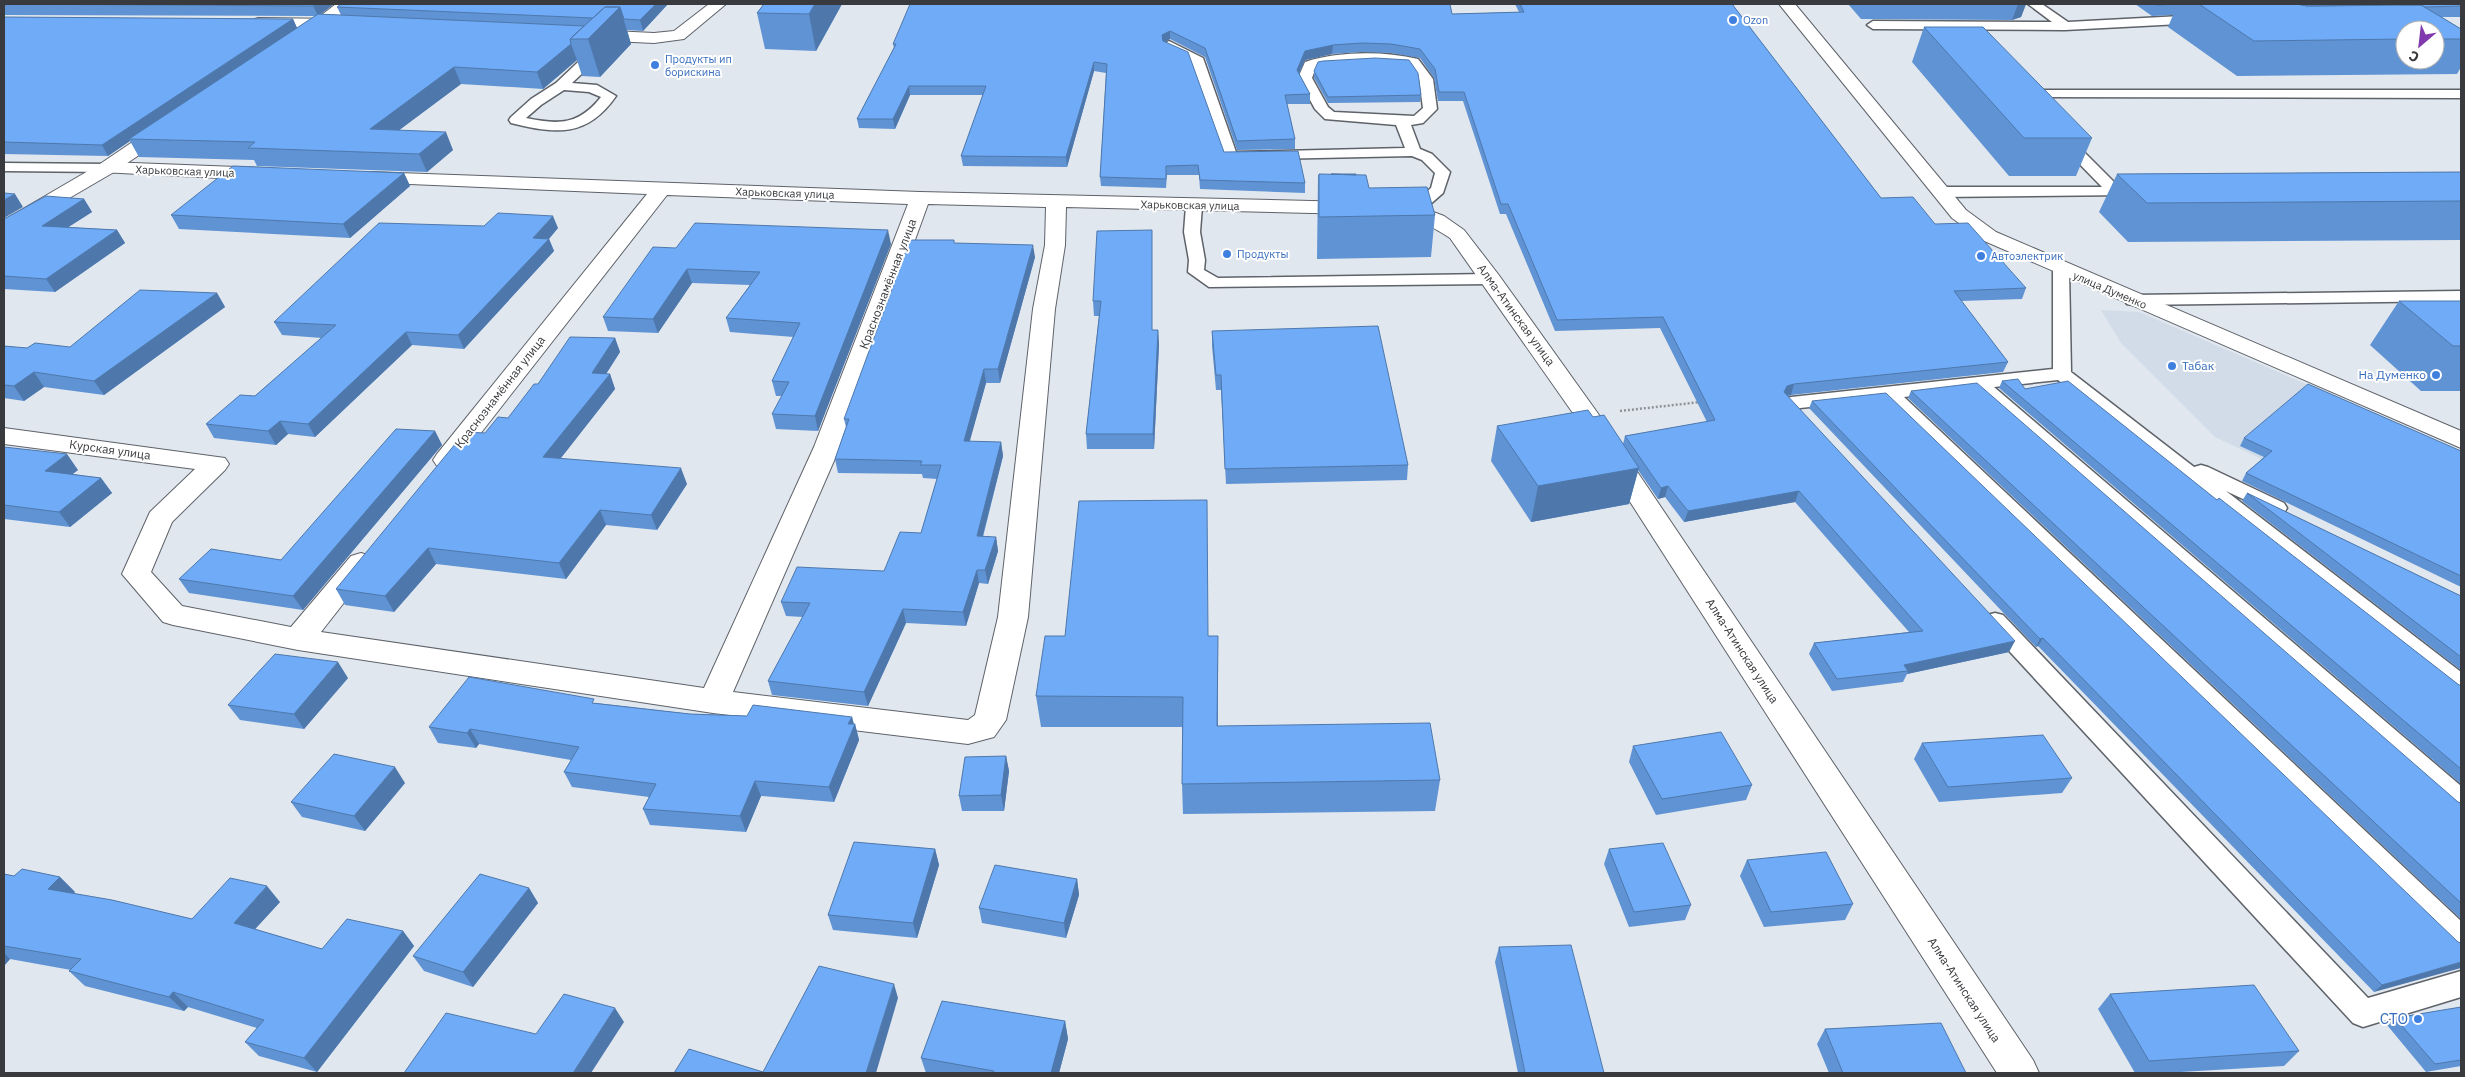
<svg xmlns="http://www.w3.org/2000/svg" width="2465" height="1077" viewBox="0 0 2465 1077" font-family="'IBM Plex Sans',sans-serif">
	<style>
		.built { fill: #d1dce8 }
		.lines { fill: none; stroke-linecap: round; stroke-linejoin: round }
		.service-casing { stroke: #5e6269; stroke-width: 3 }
		.minor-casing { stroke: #5e6269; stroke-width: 2 }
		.tertiary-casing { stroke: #5e6269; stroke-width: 2 }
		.path { stroke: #8f9398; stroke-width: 2.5; stroke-dasharray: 2 2; stroke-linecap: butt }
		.service { fill: #fff; fill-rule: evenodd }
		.minor { fill: #fff; fill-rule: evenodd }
		.tertiary { fill: #fff; fill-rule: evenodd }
		.wall { fill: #5f93d4; fill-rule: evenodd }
		.shaded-wall { fill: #4e78ac }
		.building { fill: #6fabf6; stroke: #4e78ac }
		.shop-dot { fill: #3f7fe0; stroke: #fff; stroke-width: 2 }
		.labels { text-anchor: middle; stroke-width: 4; stroke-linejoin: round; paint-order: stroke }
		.far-shop-label { font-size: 11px; fill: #366cbe; stroke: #fff; text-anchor: start }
		.far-street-label { font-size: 11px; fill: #383a3d; stroke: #fff }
		.street-label { font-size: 12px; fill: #383a3d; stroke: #fff }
		.shop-label { font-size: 12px; fill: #366cbe; stroke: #fff; text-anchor: start }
		.near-shop-label { font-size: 15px; fill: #366cbe; stroke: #fff; text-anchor: end }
	</style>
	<rect width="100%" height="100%" fill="#e1e7ee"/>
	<path class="built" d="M2101,310L2139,312L2461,451V553L2215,437L2121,343Z"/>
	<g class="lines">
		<g class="service-casing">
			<path id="service" d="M2028,4H2042L2068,22L2200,15L2206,19L2200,23L2065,30L1873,29L1867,25L1873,21L2052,22Z
				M1169,41L1203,58L1236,152L1405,148L1396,125L1325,119L1315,109L1298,78L1305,62C1340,51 1383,51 1418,59L1433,79L1437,109L1423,123L1411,125L1420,149L1432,154L1450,172L1443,193L1419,214L1413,216L1405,211L1431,188L1435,173L1422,160L1412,156L1225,160L1190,60L1164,48L1163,45ZM1375,62L1409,65L1419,79L1423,108L1414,116L1334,112L1328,107L1312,78L1316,67L1322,65Z
				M601,44L606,45L607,48L606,51L572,83L597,85L616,96C587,138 556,134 511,123L509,120L511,117L531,99L556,83L596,45ZM564,90L589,92L601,97C579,125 559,125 526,118L541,105Z
				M2022,90H2461V98L2017,97L2015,94Z
				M2063,135L2068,136L2119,187L2129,189L2132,192L2129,195L1940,197L1932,192L1940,187H2102L2058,142L2056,139L2058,136Z
				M4,163L107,164L114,168L107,172L4,171Z
				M1194,201L1202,206L1200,232L1205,260L1204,270L1218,278L1490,274L1496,275L1498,279L1496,283L1490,284L1209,287L1188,272L1189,260L1184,232L1186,206Z
				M2061,264L2067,265L2069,269L2071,372L2194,467L2201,465L2208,467L2284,503L2287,508L2284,513L2277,515L2226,491L2461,672V694L2453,691L2058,380L1994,387L2461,786V811L2452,808L1974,389L1904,397L2461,921V951L2451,948L1884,399L1791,409L1784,407L1782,403L1784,399L1791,397L2053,369V269L2055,265Z
				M2461,291V301L2133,305L2127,304L2124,300L2127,296L2133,295Z
				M1995,613L2003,615L2368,998L2461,971V997L2363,1027L2353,1023L1987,627L1984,621L1987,615Z"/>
		</g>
		<g class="minor-casing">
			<path id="minor" d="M709,4H726L684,39L654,43L592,40L586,38L584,35L586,32L592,30L654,33L674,31Z
				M258,18L342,19L350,24L342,29L252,26L250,23L252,20Z
				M107,162L262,168L269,170L272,174L269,178L262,180L100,172L97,168L100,164Z
				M370,172L920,192L1354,202L1361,204L1364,208L1361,212L1354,214L1066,207L1065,245L1055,309L1028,617L1006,720L994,737L968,744L713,713L298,650L173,625L163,622L122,574L150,512L195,469L4,444V428L225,458L229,464L225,470L172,522L151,572L182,606L291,627L351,556L361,553L371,556L375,563L321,632L704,688L814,447L908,204L667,195L455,466L446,468L437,466L433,460L437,454L647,194L363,182L360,178L363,174ZM928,204L1046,207L1045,245L1033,309L998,617L975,715L968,720L733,692L840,447Z
				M1400,204L1420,207L1444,216L1464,230L1498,274L1599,415L2033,1060L2039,1073H1997L1575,416L1450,238C1427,223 1419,221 1393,214L1390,210L1393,206Z"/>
		</g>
		<g class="tertiary-casing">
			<path id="tertiary" d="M336,4H354L310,39H298L296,36L298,33Z
				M1779,4H1795L1966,210L1996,232L2461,431V448L1982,240L1952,218Z
				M166,122L173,124L175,128L173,132L114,172L11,232L4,234V220L100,164L159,124Z"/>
		</g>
		<path class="path" d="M1620,411L1701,402"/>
		<use href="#service" class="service"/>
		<use href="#minor" class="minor"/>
		<use href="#tertiary" class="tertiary"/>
	</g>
	<path class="wall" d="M4,4H334L321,14L341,15L337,7L668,4L643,31L627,30L631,44L600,77L582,76L577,60L543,89L461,84L399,130L453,150L427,172L257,166L254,160L139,157L130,141L108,156L4,154V17L293,19L297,28L315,16L4,15Z
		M764,4H842L816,51L765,49L757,13Z
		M1515,4H1732L1881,198L1935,224L2026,288L2022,299L1961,301L2008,362L2003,372L1791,395L1787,396L2009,652L1907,674L1903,682L1832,691L1809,654L1814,643L1909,632L1795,502L1684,522L1665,497L1658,499L1638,470L1629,504L1531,522L1491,461L1497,426L1593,417L1623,444L1625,436L1707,422L1660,328L1555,331L1506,214H1500L1463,101H1438L1434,78L1420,58L1391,53L1361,52L1332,54L1305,60L1299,74L1310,94V104H1287L1295,139V149L1237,150L1205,57L1170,39L1165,42L1224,152L1305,183V193L1200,189L1199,175H1167L1166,188L1101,186L1100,177L1106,73L1094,71L1067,167L963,166L961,156L983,95H910L895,129L859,128L857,119L894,48L893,44L1452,14L1519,12Z
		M1848,4H2026L2021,17L2012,20L1861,19Z
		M2135,4H2461V17H2442L2461,29V67L2457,74L2237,76L2168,27L2173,15L2152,16ZM2405,30H2435V60H2405Z
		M1924,27L2092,138L2076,176H2009L1912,62Z
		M1314,71L1421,95L1420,102L1328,103L1314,78Z
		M2461,172V240L2128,242L2099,212L2117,174Z
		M404,173L410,186L350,238L179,229L171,215Z
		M1318,175H1356L1369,188L1435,215L1431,257L1317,259Z
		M84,199L92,212L68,227L117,230L125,243L55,292L4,289V218Z
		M558,228L549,239L554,251L464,349L412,345L315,437L288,434L276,445L214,438L206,424L255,396L322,338L282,335L274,322Z
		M955,243L1035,257L1000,383H986L969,442H1001L1003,456L983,537H996L998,551L988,584L979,583L966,626L906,623L868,706L772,695L768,681L803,617L786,616L781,602L884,571L921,533L937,479L923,478L922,474L838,473L835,459L846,427L844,419Z
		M891,244L818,431L776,429L772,414L782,396H776L772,381L794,337L730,332L726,318L750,285L692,283L658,333L608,331L603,317L676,248Z
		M1152,244V330H1158L1159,345L1154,449H1087L1086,434L1099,316H1094L1093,301Z
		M217,293L225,307L104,395L44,387L24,401L4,398V346L27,348L70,347Z
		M2399,301H2461V391H2421L2370,345Z
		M1212,331L1408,465L1407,480L1226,484L1221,390H1216L1212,346Z
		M615,338L620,352L606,374H610L615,389L560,459L687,484L657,530L606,525L566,579L436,564L394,612L345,605L336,589L485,433L508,418L538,384Z
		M2002,381L2025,389L2217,500L2459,685H2461V784L1999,388Z
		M1911,391L2458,802L2461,803V919L1908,398Z
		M1812,401L2458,942L2374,992L2038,646L2036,647L1809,408Z
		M435,431L442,445L303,610L189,593L179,579L281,560Z
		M2244,438L2461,451V587L2242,481L2246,473L2264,457L2240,446Z
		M4,447L78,470L72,474L101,478L112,493L70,527L4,519Z
		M2247,493L2461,596V670L2242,501Z
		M1065,636H1208L1218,666V726L1440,780L1435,811L1183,814L1182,784V727H1041L1036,696Z
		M348,678L304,729L240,720L228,705Z
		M596,703L690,714L747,716L852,717L854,724H855L859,740L834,802L761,796L746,832L650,825L643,809L649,797L572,787L564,772L571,760L479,744L476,748L438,743L429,727Z
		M1922,743L2072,778L2062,793L1939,802L1914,759Z
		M1633,746L1752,785L1746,800L1656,815L1629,762Z
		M1006,756L1009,771L1004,811H962L959,796Z
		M405,783L365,831L302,817L291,802Z
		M935,849L939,865L917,938L833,930L828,915Z
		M1609,849L1691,905L1685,920L1629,927L1604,864Z
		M1747,860L1853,904L1845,920L1764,927L1740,876Z
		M4,874L14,876L60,877L75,892L73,893L192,919L280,902L255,929L322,949L403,931L414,946L317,1072L259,1056L245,1042L257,1028L188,1007L184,1011L85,986L69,971L71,970L10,959L4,966Z
		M1077,879L1079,895L1066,938L982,923L979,908Z
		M529,888L538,903L473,987L424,971L413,956Z
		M1499,947L1604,1073H1518L1495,962Z
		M2110,994L2299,1051L2284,1066L2163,1073H2135L2098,1009Z
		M2461,1007V1066L2426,1072L2387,1025L2395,1018Z
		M1065,1021L1068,1039L1059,1073H926L921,1058Z
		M1825,1029L1966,1073H1829L1817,1044Z"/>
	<path class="shaded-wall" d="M316,4H334L318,16L313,6Z
		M656,4H668L643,31L640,20Z
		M815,4H842L816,51L809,14Z
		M2018,4H2026L2021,17L2012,20Z
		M620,7L631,44L600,77L588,39Z
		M293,19L298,30L129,139L130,141L108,156L102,145Z
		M1170,31V39L1162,43V35Z
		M571,44L577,60L543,89L537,72Z
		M1333,45L1332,54L1305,60L1296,79L1297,70L1305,51Z
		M1094,62V71L1067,167L1066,157Z
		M454,67L461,84L378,146L370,129Z
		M909,86L910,95L895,129L893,119Z
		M446,132L453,150L427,172L419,154Z
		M404,173L410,186L350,238L343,224Z
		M15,194L23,207L4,218V200Z
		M84,199L92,212L50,239L42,226Z
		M553,216L558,228L541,248L549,239L554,251L464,349L458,335L533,238Z
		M117,230L125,243L55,292L46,279Z
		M888,230L891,244L818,431L815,416Z
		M1033,245L1035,257L1000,383L998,369Z
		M687,269L692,283L658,333L653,319Z
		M217,293L225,307L104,395L94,381Z
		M1158,330L1159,345L1154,449L1153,434Z
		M406,332L412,345L315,437L308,424Z
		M615,338L620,352L597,388L592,373Z
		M984,369L986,383L966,455L964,441Z
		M34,372L44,387L24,401L14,386Z
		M610,374L615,389L550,472L543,457Z
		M1794,384L1791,395L1783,397L1784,392L1787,386Z
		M280,421L288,434L276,445L268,431Z
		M435,431L442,445L303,610L293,596Z
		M1001,442L1003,456L979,550L977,536Z
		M67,454L78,470L57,486L45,471Z
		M681,468L687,484L657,530L651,515Z
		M1639,468L1629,504L1531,522L1538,486Z
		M101,478L112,493L70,527L59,512Z
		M1668,486L1665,497L1658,499L1661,488Z
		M1799,491L1795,502L1684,522L1688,511Z
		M600,510L606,525L566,579L559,563Z
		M996,537L998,551L988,584L985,570Z
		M428,548L436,564L394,612L385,596Z
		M977,570L979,583L966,626L963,612Z
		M903,609L906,623L868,706L864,692Z
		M1218,636V666L1217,757V726Z
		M2043,638L2038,646L2036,647L2040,639Z
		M2015,641L2009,652L1907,674L1908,671L1904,665Z
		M338,662L348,678L304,729L294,714Z
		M852,717L854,726L855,724L859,740L834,802L829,787L848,724Z
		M470,729L479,744L476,748L467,733Z
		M1006,756L1009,771L1004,811L1001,795Z
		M395,767L405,783L365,831L354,816Z
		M755,781L761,796L746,832L740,816Z
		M935,849L939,865L917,938L913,923Z
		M60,877L75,892L63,904L48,889Z
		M1077,879L1079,895L1066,938L1064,923Z
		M267,886L280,902L247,938L234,923Z
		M529,888L538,903L473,987L463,972Z
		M403,931L414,946L317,1072L304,1058Z
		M4,953L10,959L4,966Z
		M2461,962V968L2374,992L2382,985Z
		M894,984L898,998L876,1073H866Z
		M173,992L188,1007L184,1011L169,997Z
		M615,1008L624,1022L591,1073H573Z
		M1065,1021L1068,1039L1059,1073H1051Z"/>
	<path class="building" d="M4,4H316L313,6Z
		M341,4H656L640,20L624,19L620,7H605L593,18L337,7Z
		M764,4H815L809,14L757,13Z
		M910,4H1450L1452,14L1524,12L1520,4H1732L1881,198L1913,197L1935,224L1968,223L2026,288L1954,291L2008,362L1794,384L1787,386L1784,392L2015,641L1904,665L1908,671L1837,679L1814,643L1923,631L1799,491L1688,511L1668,486L1661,488L1625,436L1715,420L1663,317L1557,320L1508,204H1501L1464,92H1439L1435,69L1420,49L1391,44L1362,43L1333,45L1305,51L1297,70L1310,94L1285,95L1295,139L1237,141L1205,48L1170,31L1162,35L1163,41L1188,52L1224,152L1298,151L1305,183L1200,180L1198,165L1166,166V179L1100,177L1107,64L1094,62L1066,157L961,156L986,86H909L893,119H857L896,44H893Z
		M2155,4H2178L2157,5Z
		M2199,4H2297L2307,6L2421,5L2461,29V39H2435V30H2405V39L2254,41Z
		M2297,4H2379L2381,5L2307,6Z
		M2400,4H2461V6L2425,7L2421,5H2402Z
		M605,7H620L588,39H570Z
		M318,14L584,26L570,39L571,44L537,72L454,67L370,129L446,132L419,154L248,148L255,142L129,139Z
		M4,17L293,19L102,145L4,142Z
		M1924,27H1983L2092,138H2024Z
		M1375,58L1409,60L1418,73L1421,95L1328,97L1314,71L1318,62L1323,61Z
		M233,166L404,173L343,224L171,215Z
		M2461,172V201L2147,203L2117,174Z
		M1319,174L1366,175L1369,188L1427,187L1435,215L1319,217Z
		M1331,174H1356V175Z
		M4,193L15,194L4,200Z
		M46,196L84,199L42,226L117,230L46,279L4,276V219Z
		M498,213L553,216L533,238L549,239L458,335L406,332L308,424L280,421L268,431L206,424L240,395L255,396L336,325L274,322L379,223L484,226Z
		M695,223L888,230L815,416L772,414L789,382L772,381L800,323L726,318L760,272L687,269L653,319L603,317L653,247L676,248Z
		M1152,230V330H1158L1153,434H1086L1101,301H1093L1097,231Z
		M910,240H954V243L1033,245L998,369H984L964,441L1001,442L977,536L996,537L985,570H977L963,612L903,609L864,692L768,681L810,603L781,602L797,567L884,571L900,532L921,533L941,465H920L922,461L835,459L849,419H844Z
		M140,290L217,293L94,381L34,372L14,386L4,385V346L27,348L35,343L70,347Z
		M2399,301H2461V346H2453Z
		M1378,326L1408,465L1225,469L1221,375H1216L1212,331Z
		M570,337L615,338L592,373L610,374L543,457L681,468L651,515L600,510L559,563L428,548L385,596L336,589L465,432L485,433L498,417L508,418L534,384H538Z
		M2018,379L2025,389L2068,381L2217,500L2219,498L2459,685H2461V769L2002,381Z
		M1977,383L2458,802L2461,803V903L1911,391Z
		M2308,384L2461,451V576L2246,473L2272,451L2244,438Z
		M1886,393L2458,942L2461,943V962L2382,985L2043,638L2040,639L1812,401Z
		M1588,410L1593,417L1604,415L1639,468L1538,486L1497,426Z
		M396,429L435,431L293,596L179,579L211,549L281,560Z
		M4,447L67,454L45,471L101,478L59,512L4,505Z
		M2247,493L2461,596V657Z
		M1207,500L1208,636H1218L1217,726L1430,723L1440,780L1182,784L1183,697L1036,696L1045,636H1065L1079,501Z
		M275,654L338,662L294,714L228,705Z
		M469,677L594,699L592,703L690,714L747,716L753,705L852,717L848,724H855L829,787L755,781L740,816L643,809L656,784L564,772L579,747L470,729L467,733L429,727Z
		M1721,732L1752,785L1662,799L1633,746Z
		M2043,735L2072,778L1948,787L1922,743Z
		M334,754L395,767L354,816L291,802Z
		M1006,756L1001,795L959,796L965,757Z
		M854,842L935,849L913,923L828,915Z
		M1663,843L1691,905L1634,912L1609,849Z
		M1826,852L1853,904L1771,912L1747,860Z
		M995,865L1077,879L1064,923L979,908Z
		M22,869L60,877L48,889L112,900L192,919L230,878L267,886L234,923L322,949L347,919L403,931L304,1058L245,1042L264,1020L173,992L169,997L69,971L81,959L4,946V874L14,876Z
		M480,874L529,888L463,972L413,956Z
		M1571,945L1604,1073H1525L1499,947Z
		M819,966L894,984L866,1073H674L689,1049L763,1072Z
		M2254,985L2299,1051L2149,1061L2110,994Z
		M564,994L615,1008L573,1073H404L446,1013L536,1034Z
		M942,1001L1065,1021L1051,1073H993L994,1071L921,1058Z
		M2461,1007V1060L2435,1064L2395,1018Z
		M1941,1023L1966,1073H1843L1825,1029Z"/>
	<g class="shop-dot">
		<circle cx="1733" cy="20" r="5"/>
		<circle cx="655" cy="65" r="5"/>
		<circle cx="1227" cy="254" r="5"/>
		<circle cx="1981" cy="256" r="5"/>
		<circle cx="2172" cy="366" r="5"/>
		<circle cx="2436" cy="375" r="5"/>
		<circle cx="2418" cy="1019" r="5"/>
	</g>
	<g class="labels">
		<g class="far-shop-label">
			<text x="1743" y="24">Ozon</text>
			<text x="665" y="63">Продукты ип<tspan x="665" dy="13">борискина</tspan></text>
			<text x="1237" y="258">Продукты</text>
			<text x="1991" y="260">Автоэлектрик</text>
		</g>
		<g class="far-street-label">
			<text transform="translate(185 171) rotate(2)" y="4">Харьковская улица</text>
			<text transform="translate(785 193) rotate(2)" y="4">Харьковская улица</text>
			<text transform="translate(1190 205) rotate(1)" y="4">Харьковская улица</text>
			<text transform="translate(2110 290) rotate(23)" y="4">улица Думенко</text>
		</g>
		<g class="street-label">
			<text transform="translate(888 284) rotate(-69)" y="4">Краснознамённая улица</text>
			<text transform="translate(1516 315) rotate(54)" y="4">Алма-Атинская улица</text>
			<text transform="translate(500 392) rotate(-52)" y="4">Краснознамённая улица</text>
			<text transform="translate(110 450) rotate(8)" y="4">Курская улица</text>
			<text transform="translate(1742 651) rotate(57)" y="4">Алма-Атинская улица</text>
			<text transform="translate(1964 990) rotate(57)" y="4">Алма-Атинская улица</text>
		</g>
		<g class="shop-label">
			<text x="2182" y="370">Табак</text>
			<text x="2426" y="379" text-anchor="end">На Думенко</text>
		</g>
		<g class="near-shop-label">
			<text x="2408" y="1024">СТО</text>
		</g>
	</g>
	<rect width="2465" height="1077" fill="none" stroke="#383a3d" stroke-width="10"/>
	<g transform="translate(2420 45) rotate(208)"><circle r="24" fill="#ffffff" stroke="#afb0b1"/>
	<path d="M0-4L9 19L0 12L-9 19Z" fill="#803aae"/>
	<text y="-8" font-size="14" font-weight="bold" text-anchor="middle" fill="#383a3d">С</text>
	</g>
</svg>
